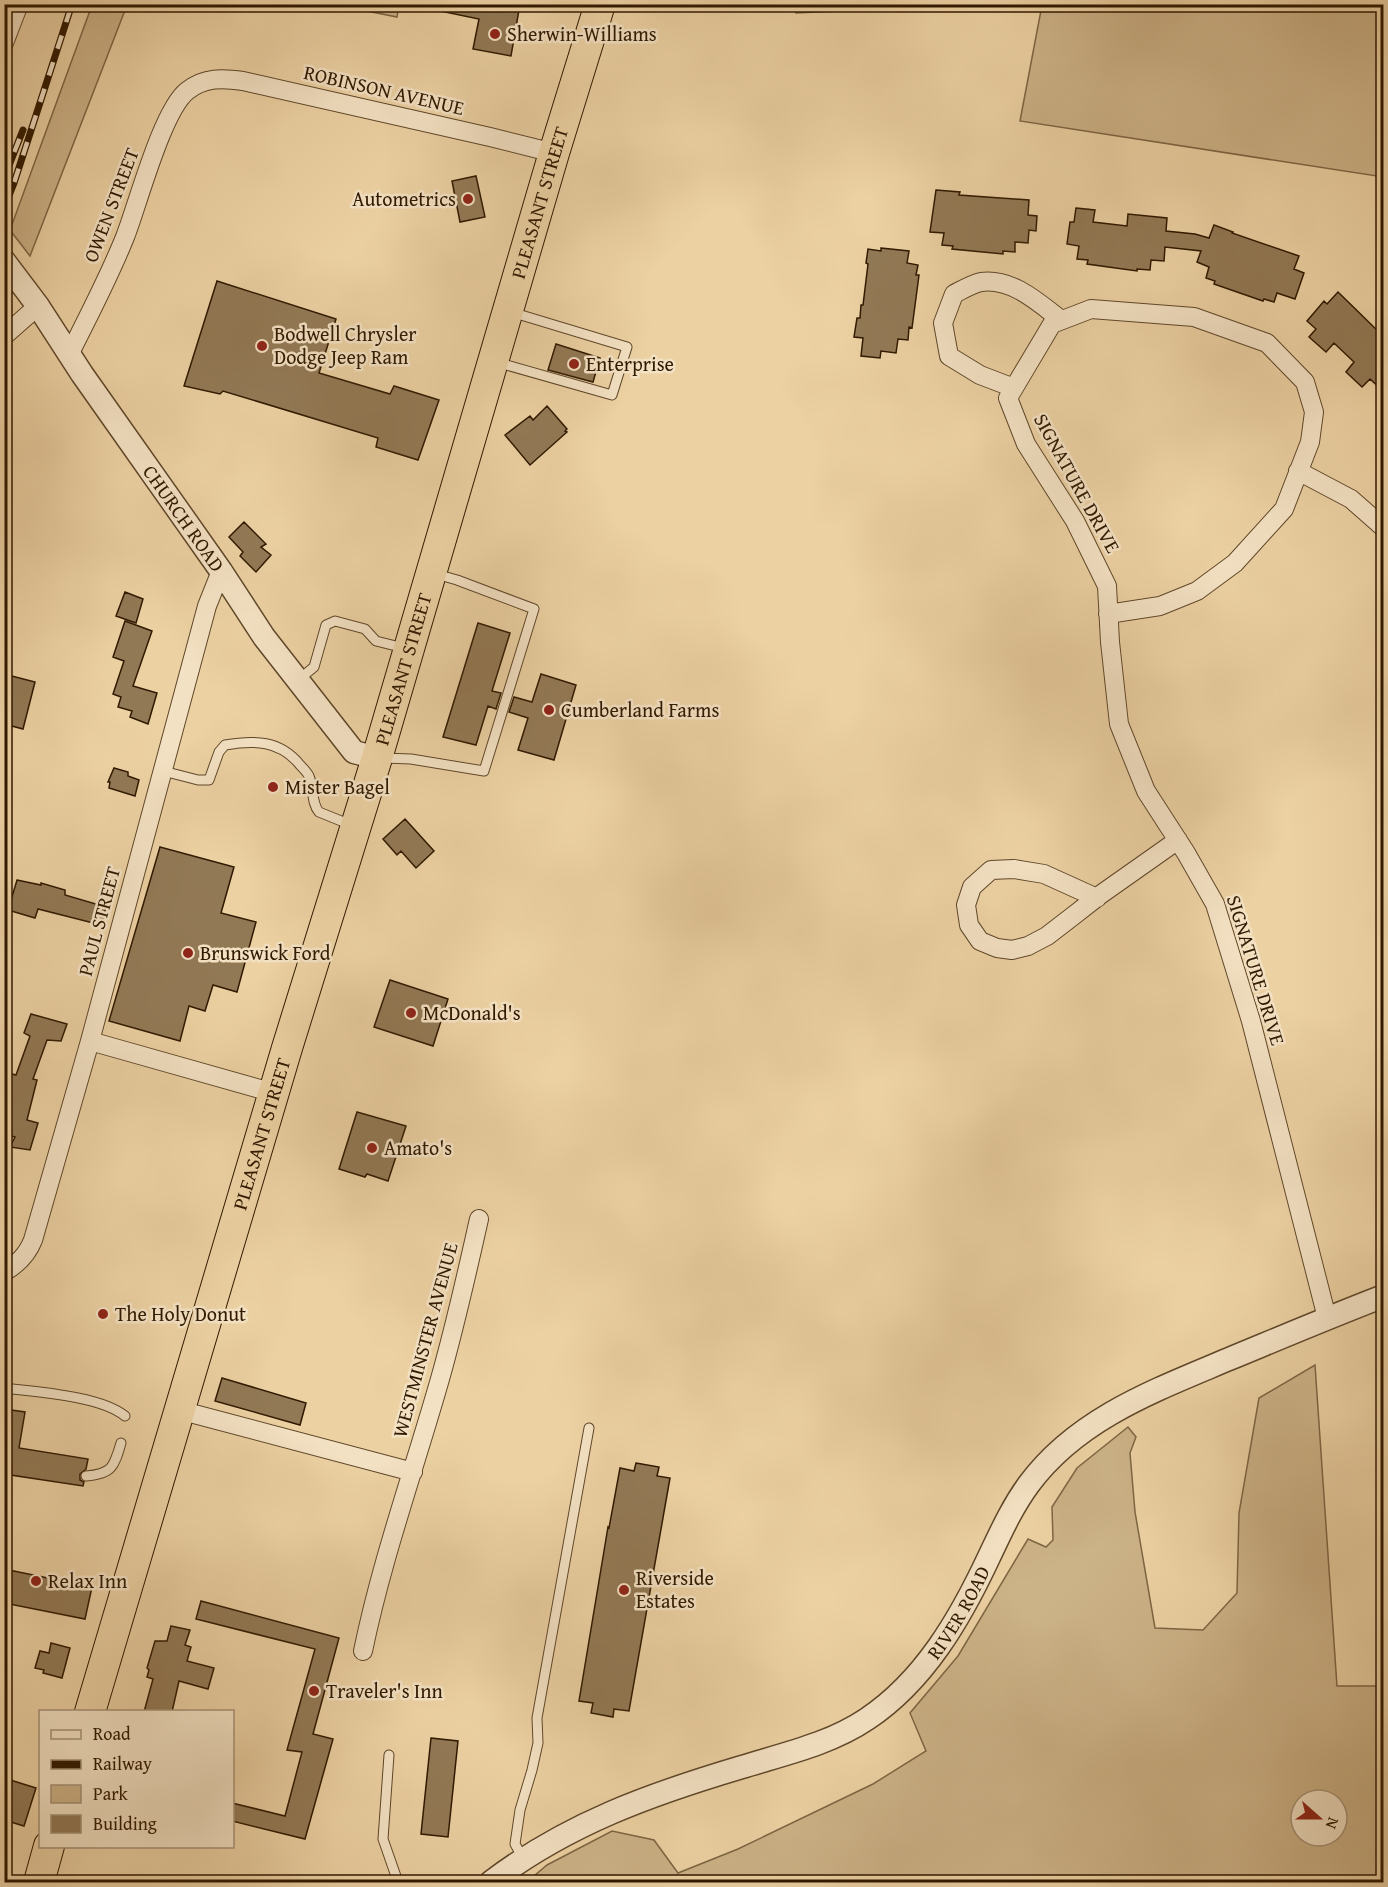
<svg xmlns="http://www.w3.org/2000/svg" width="1388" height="1887" viewBox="0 0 1388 1887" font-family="'Gentium Book Plus',serif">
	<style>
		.green { fill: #ccb287; stroke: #7e6644; stroke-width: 1.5; fill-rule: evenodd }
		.building { fill: #927955; stroke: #301900; stroke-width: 1.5 }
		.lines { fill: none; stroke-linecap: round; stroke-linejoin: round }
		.service-casing { stroke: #5f4729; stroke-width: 11 }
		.minor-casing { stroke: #5f4729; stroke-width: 20 }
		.tertiary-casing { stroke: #5f4729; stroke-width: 25 }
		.trunk-casing { stroke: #301900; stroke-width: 32 }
		.service { stroke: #f3e1c3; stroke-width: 9 }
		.minor { stroke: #f3e1c3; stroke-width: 18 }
		.tertiary { stroke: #f3e1c3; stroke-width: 22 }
		.trunk { stroke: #ecd1a3; stroke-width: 30 }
		.rail-casing { stroke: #301900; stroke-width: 7 }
		.rail { stroke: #f3e1c3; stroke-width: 4.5; stroke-dasharray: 14; stroke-linecap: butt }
		.poi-dot { fill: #8f2418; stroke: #f3e1c3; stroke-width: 2 }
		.labels { text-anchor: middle; stroke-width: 5; stroke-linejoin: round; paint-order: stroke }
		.poi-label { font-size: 20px; fill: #301900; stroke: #f3e1c3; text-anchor: start }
		.street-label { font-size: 20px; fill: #301900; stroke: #f3e1c3 }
	</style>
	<rect width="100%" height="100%" fill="#ecd1a3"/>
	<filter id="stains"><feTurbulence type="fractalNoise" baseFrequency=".00333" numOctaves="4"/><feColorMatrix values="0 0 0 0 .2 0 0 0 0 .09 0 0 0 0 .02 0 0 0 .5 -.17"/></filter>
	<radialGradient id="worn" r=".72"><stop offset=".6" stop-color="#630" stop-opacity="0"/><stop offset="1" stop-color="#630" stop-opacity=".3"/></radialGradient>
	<path class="green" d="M92,5H127L30,256L10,230Z
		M337,5H399L397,17Z
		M797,5V4L972,5L796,13Z
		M1042,5H1383V177L1020,121Z
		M1315,1365L1337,1686H1383V1882H527L547,1865L612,1831L654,1840L678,1873L738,1849L873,1784L926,1751L910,1713L958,1656L1028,1539L1046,1547L1053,1540L1052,1507L1077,1468L1128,1427L1136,1437L1130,1453L1135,1512L1155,1628L1203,1630L1237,1593L1239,1513L1259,1398ZM1301,1800H1337V1836H1301Z"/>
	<path class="building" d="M441,4H520L511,56L473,49L479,19L440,11Z
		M476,176L485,217L460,222L452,181Z
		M936,190L960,192L959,195L1029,200L1028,215L1037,216L1036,231L1029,230L1028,243L1015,242V252L1003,251V254L952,249L953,246L942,245L944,233L930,232Z
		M1076,208L1095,210L1093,222L1127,226L1128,214L1167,218L1166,231L1195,234L1209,238L1214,225L1233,232L1232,233L1299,256L1294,269L1304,273L1295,299L1277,293L1274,302L1264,299L1263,301L1214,284L1215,281L1206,278L1209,267L1197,262L1201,251L1165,247L1164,261L1151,260L1150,270L1137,269V271L1087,264L1088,260L1077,259L1079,246L1067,244L1070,222H1074Z
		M881,248L909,251L907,263L918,265L916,275H919L912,328L909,327L908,340L898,339L896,353L881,351L880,358L861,356L863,338L854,337L857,318H860L861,305H863L868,264L866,263L868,249L881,251Z
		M217,281L336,319L319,373L390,394L394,386L439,400L418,460L376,447L378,438L223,391L220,394L184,386Z
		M1338,292L1383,336V391L1370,379L1362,387L1346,372L1354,362L1334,343L1326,352L1309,337L1316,329L1307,321L1324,301L1327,304Z
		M556,344L600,358L593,382L548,370Z
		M547,406L567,429L565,431L567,432L530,465L505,435L530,416L533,420Z
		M244,522L266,544L261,547L271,555L256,572L240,556L243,552L229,537Z
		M125,592L143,599L136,623L116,616Z
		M125,621L152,631L133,686L157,693L148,724L130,717L132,711L118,707L121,697L113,694L124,661L113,657Z
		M478,623L510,633L492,691L501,693L496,709L488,706L476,745L443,737Z
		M4,674L35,682L23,729L4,724Z
		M541,674L576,685L554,760L518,750L528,718L509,712L514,697L532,702Z
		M114,768L128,772V776L139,780L135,796L109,788L110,782H108Z
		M405,819L434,851L416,868L401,851L397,855L383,839Z
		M160,847L234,867L221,913L256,922L237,992L213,985L205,1011L189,1006L180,1041L109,1021Z
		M17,880L41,885V883L65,890V895L106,907L102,921L97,924L38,909L35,918L8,910Z
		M390,980L448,999L433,1046L374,1027Z
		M31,1014L67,1024L61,1041L47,1040L33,1079L37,1080L27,1120L38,1123L30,1150L10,1147L15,1137L4,1134V1072L16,1075L30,1036L24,1033Z
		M357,1112L406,1126L388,1181L367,1174L365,1177L339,1169Z
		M222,1378L306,1403L300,1425L215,1401Z
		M4,1409L25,1412L19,1448L88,1459L86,1469L80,1474V1480L84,1482L83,1486L4,1474Z
		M636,1463L659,1467L657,1476L670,1478L629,1711L614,1709L613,1717L591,1713L593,1703L579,1701L608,1527L609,1528L620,1468L634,1471Z
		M4,1569L92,1587L85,1619L4,1603Z
		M201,1601L339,1638L313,1734L333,1739L305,1839L232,1821V1803L285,1816L302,1752L287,1750L315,1649L196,1619Z
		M171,1626L190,1630L185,1645L191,1647L187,1661L214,1668L208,1689L179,1681L172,1712H144L153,1679L147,1677L149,1670L147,1668L155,1641H167Z
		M51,1643L70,1648L62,1678L43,1673L44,1670L35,1668L40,1651L49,1653Z
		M431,1738L458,1741L448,1837L421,1834Z
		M4,1778L36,1788L24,1826L4,1820Z"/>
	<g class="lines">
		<g class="service-casing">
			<path id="service" d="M496,362L612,395L627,347L511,312
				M297,681L314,667L326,625L335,621L365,629L376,641L404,648
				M383,758L411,759L484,771L534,609L457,580L436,574
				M163,771L198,780H209L219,752L225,745C254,740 280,740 300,765C303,768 307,772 309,776C314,787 311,803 319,812L351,825
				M4,1388C37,1392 101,1396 125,1416
				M86,1476C112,1474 114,1467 121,1443
				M389,1755L383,1839L398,1882
				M524,1860L515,1844L520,1810L532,1770L538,1743L537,1718L589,1428"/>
		</g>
		<g class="minor-casing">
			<path id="minor" d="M4,43L19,4
				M4,336L38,306
				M70,353C89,315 109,277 125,237C138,204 162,111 187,91C204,77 223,78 243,81L490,137L554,153
				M1014,388L980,375L949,356L943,323L954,294C962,290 972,284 981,282C1012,278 1038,302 1061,320
				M1298,471L1351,499L1384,528
				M1108,614L1160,606L1197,591L1235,563L1284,509L1310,442L1314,412L1305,382L1267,343L1194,317L1091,309L1052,324L1008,398L1026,444L1075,521L1107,586L1110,642L1119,724L1146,791L1186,853L1215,904L1251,1021L1327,1318
				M1097,898L1044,874L1014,869L991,870L972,887L966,905L969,925L980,941L997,948L1012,950L1028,946L1047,936L1073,916L1100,895L1178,840
				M90,1041L274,1093
				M4,1272C18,1264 27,1255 33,1240L90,1041L207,606L221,571
				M179,1410L413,1472
				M363,1651C382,1559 414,1470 440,1379C455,1326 467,1273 479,1219"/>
		</g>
		<g class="tertiary-casing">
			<g id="tertiary">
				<path id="s1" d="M4,261L38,306L82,374L221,571L264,637L354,752L377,758"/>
				<path id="s2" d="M491,1882C567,1824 651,1794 742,1767C784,1754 830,1744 867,1719C924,1681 960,1619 989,1557C1001,1532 1012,1507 1029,1484C1078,1418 1156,1390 1229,1359C1280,1338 1332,1316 1384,1296"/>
			</g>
		</g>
		<g class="trunk-casing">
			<g id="trunk">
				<path id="s3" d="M90,1712L287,1048L377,758L554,153L600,4"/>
				<path d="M39,1882L49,1846"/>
			</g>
		</g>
		<use href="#service" class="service"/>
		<use href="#minor" class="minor"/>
		<use href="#tertiary" class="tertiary"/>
		<use href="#trunk" class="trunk"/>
		<g class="rail-casing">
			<path id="rail" d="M4,178L23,130
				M4,208L14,183L72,4"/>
		</g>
		<use href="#rail" class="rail"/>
	</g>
	<g class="poi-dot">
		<circle cx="495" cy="34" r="6"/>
		<circle cx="468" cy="199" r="6"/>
		<circle cx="262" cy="346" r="6"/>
		<circle cx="574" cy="364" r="6"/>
		<circle cx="549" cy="710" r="6"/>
		<circle cx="273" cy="787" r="6"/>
		<circle cx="188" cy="953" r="6"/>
		<circle cx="411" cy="1013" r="6"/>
		<circle cx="372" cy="1148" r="6"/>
		<circle cx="103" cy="1314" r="6"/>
		<circle cx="36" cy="1581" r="6"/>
		<circle cx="624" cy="1590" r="6"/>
		<circle cx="314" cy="1691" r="6"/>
	</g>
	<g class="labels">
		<g class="poi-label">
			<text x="507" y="41">Sherwin-Williams</text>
			<text x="456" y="206" text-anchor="end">Autometrics</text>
			<text x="274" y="341">Bodwell Chrysler<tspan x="274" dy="23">Dodge Jeep Ram</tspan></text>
			<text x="586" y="371">Enterprise</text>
			<text x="561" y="717">Cumberland Farms</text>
			<text x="285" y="794">Mister Bagel</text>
			<text x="200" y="960">Brunswick Ford</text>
			<text x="423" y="1020">McDonald's</text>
			<text x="384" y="1155">Amato's</text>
			<text x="115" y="1321">The Holy Donut</text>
			<text x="636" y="1585">Riverside<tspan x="636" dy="23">Estates</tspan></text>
			<text x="48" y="1588">Relax Inn</text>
			<text x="326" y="1698">Traveler's Inn</text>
		</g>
		<g class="street-label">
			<text transform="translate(384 90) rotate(13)" y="7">ROBINSON AVENUE</text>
			<text dy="7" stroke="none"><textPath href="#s3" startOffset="1575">PLEASANT STREET</textPath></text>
			<text transform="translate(111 205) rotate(-69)" y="7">OWEN STREET</text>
			<text transform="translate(1077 483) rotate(61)" y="7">SIGNATURE DRIVE</text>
			<text dy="7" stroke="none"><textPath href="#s1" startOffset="314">CHURCH ROAD</textPath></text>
			<text dy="7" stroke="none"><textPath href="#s3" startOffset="1089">PLEASANT STREET</textPath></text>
			<text transform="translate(99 921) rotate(-75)" y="7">PAUL STREET</text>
			<text transform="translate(1256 970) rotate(73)" y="7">SIGNATURE DRIVE</text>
			<text dy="7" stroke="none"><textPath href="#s3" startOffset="603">PLEASANT STREET</textPath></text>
			<text transform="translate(425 1340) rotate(-75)" y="7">WESTMINSTER AVENUE</text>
			<text dy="7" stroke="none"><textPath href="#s2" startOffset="554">RIVER ROAD</textPath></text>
		</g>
	</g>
	<rect width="1388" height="1887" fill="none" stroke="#ecd1a3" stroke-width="24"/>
	<rect x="6" y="6" width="1376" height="1875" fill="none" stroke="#301900" stroke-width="3"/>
	<rect x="12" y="12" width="1364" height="1863" fill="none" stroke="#301900" stroke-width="1.5"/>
	<rect x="39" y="1710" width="195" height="138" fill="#f3e1c3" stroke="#a59175" stroke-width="1.5"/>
	<rect x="51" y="1730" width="30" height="9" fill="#f3e1c3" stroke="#a59175" stroke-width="1.5"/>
	<text x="93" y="1740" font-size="18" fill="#301900">Road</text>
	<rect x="51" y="1760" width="30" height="9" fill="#301900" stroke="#a59175" stroke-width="1.5"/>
	<text x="93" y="1770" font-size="18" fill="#301900">Railway</text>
	<rect x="51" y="1785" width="30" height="18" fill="#ccb287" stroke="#a59175" stroke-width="1.5"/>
	<text x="93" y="1800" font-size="18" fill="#301900">Park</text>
	<rect x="51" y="1815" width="30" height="18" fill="#927955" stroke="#a59175" stroke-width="1.5"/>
	<text x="93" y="1830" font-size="18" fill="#301900">Building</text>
	<g transform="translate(1319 1818) rotate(111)"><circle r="28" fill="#f3e1c3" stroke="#a59175" stroke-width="1.5"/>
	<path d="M0-4.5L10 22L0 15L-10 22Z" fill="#8f2418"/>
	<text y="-9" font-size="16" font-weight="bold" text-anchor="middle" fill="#301900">N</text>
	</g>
	<rect width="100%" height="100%" filter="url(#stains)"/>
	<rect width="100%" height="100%" fill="url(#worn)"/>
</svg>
